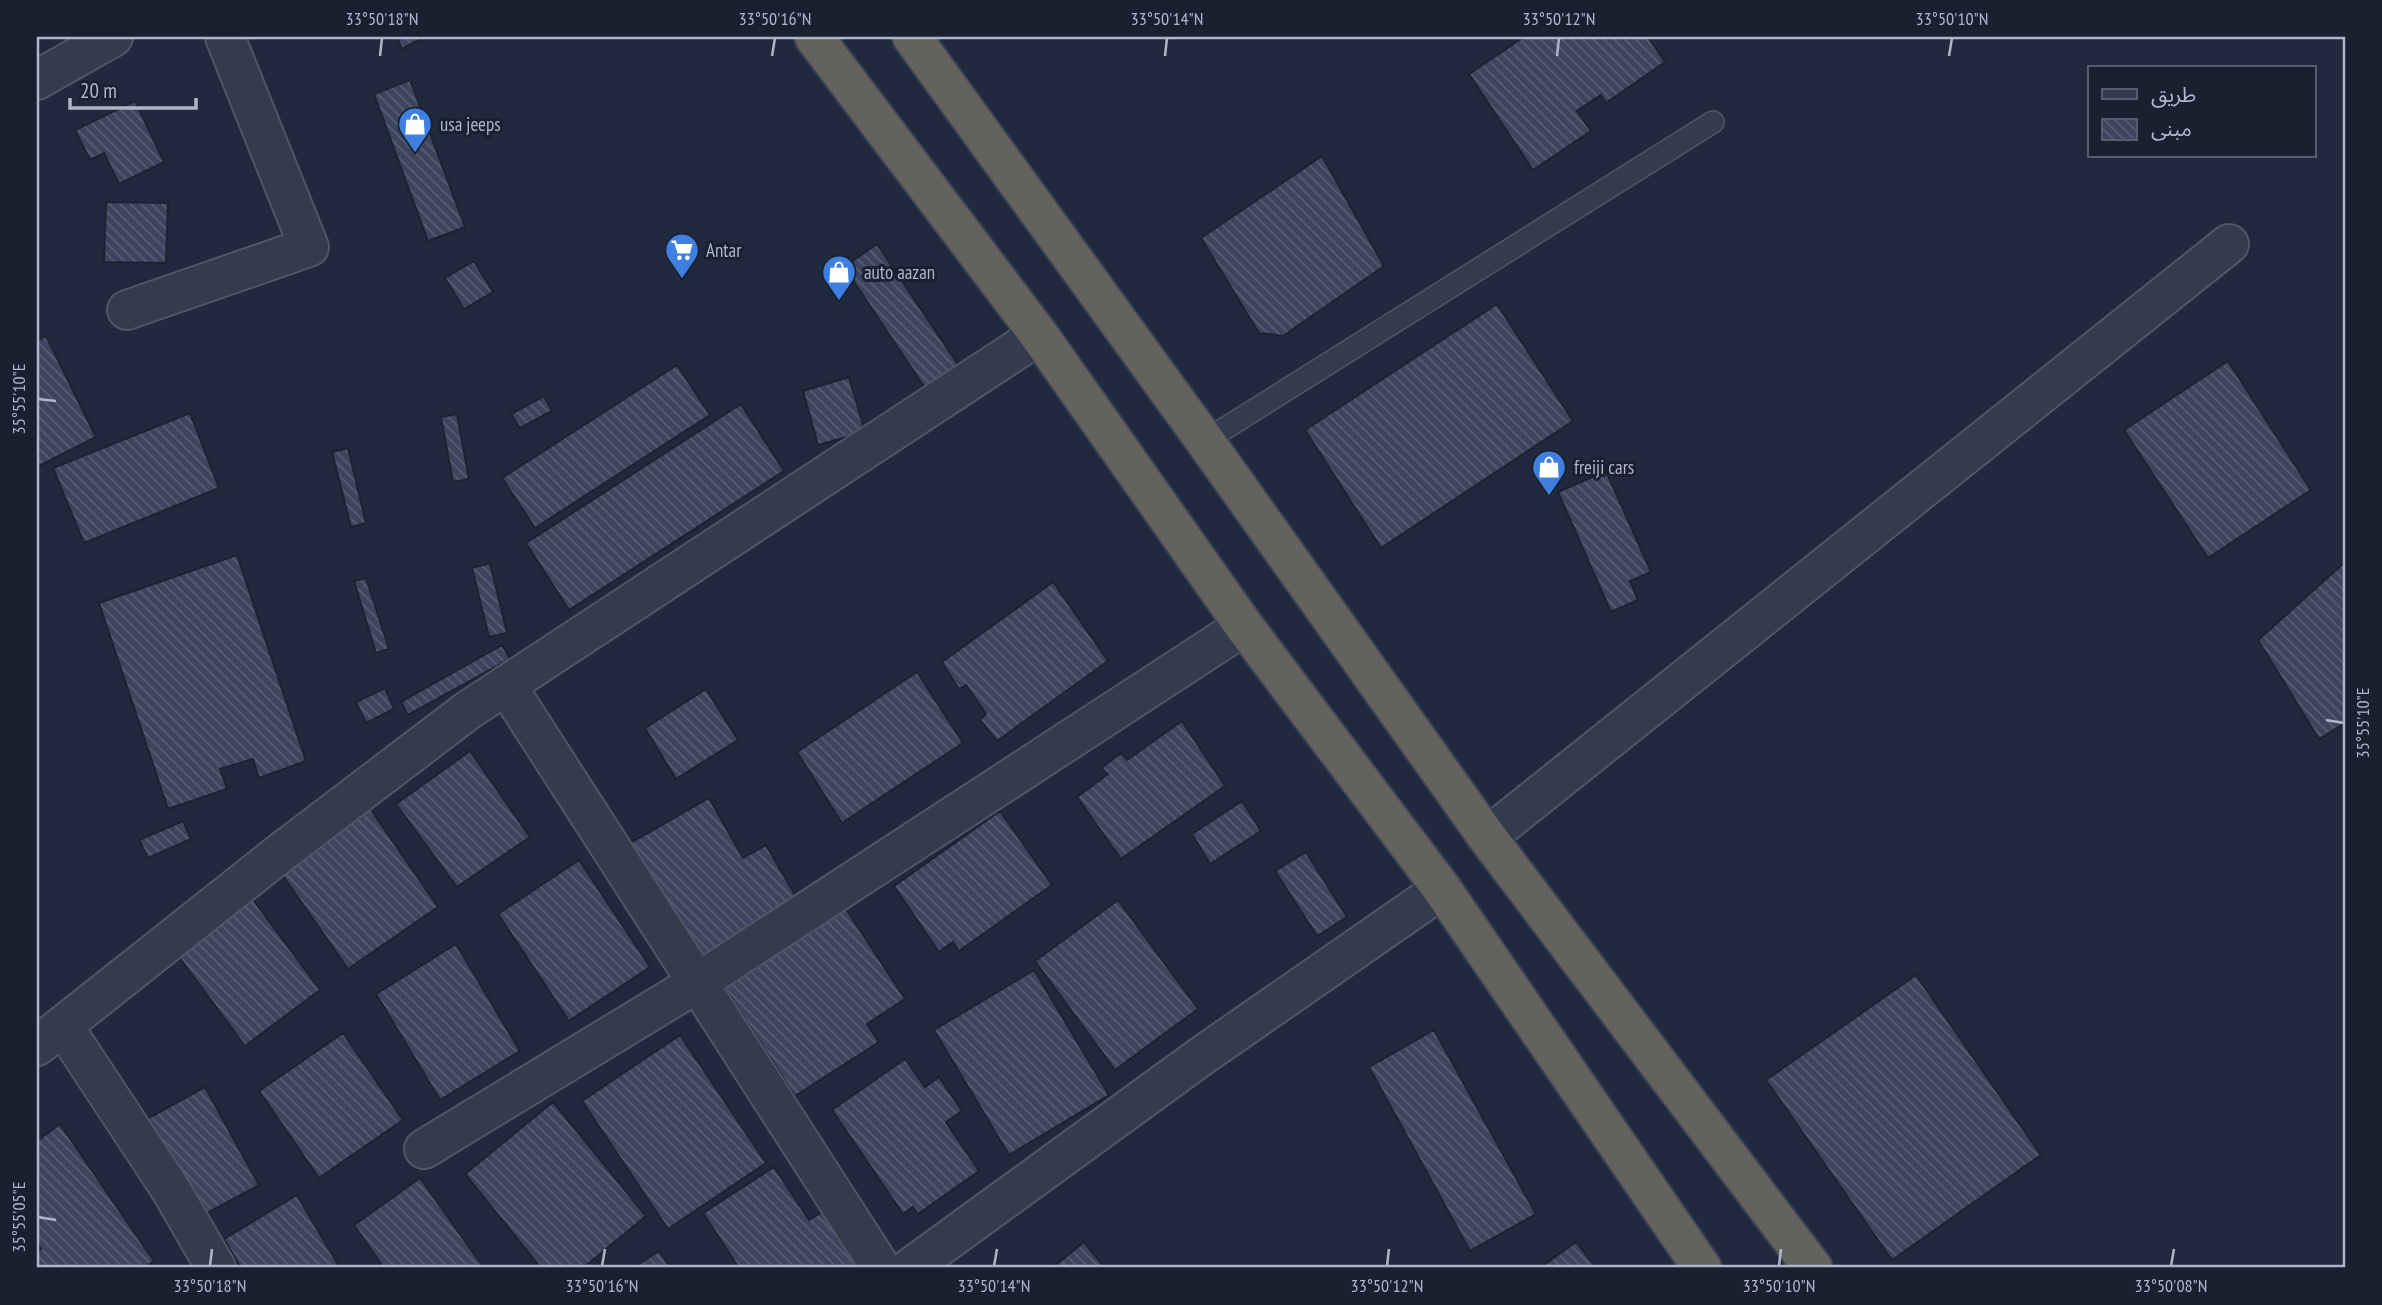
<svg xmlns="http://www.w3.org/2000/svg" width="2382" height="1305" viewBox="0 0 2382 1305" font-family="'PT Sans Narrow','Noto Sans Arabic',sans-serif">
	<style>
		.building { fill: url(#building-back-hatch); stroke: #1b2333; stroke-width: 2 }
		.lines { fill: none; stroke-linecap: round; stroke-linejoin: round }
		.service-casing { stroke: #4f5667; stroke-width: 24 }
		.minor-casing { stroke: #4f5667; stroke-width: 42 }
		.trunk-casing { stroke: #3c4354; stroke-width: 42 }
		.service { stroke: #343b4d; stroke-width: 21 }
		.minor { stroke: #343b4d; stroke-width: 38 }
		.trunk { stroke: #63625e; stroke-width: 38 }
		.ticks { fill: none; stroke: #afb6c9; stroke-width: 2.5 }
		.labels { text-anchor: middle; stroke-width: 6; stroke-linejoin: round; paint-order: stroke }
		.poi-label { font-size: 19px; fill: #afb6c9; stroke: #192131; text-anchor: start }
		.neatline { fill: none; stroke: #afb6c9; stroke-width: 2.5 }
		.ticks-label { font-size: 18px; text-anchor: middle; fill: #afb6c9 }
	</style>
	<defs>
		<pattern id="building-back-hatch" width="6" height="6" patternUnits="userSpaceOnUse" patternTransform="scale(1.75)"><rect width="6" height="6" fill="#3c455d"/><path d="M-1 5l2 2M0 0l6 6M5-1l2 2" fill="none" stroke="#565e73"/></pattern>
	</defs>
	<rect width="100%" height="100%" fill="#20293d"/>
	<path class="building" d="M397,37H424L402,49Z
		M1524,37H1648L1665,62L1606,103L1601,95L1577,111L1591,131L1533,170L1469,74Z
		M410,80L465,227L428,241L374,94Z
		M135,101L164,162L119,184L104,153L90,160L75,130Z
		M1322,156L1384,266L1283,336L1259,333L1201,238Z
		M106,202L168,203L166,263L104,262Z
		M877,244L959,366L925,388L844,267Z
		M474,261L493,292L464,309L445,278Z
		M1497,304L1573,421L1381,548L1305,430Z
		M46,336L96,437L37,467V341Z
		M2228,361L2311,490L2208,558L2124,430Z
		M677,365L710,415L535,528L502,478Z
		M849,377L865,432L818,445L803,391Z
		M544,396L552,411L520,428L511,414Z
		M741,404L784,471L569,610L526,543Z
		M190,413L219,488L84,543L53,468Z
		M457,414L469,479L453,482L441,417Z
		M348,448L366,523L351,527L332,452Z
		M1606,471L1651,572L1630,581L1638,600L1611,612L1558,492Z
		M237,555L306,761L259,778L253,759L220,769L227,789L168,809L99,603Z
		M2345,562V723L2319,739L2258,640Z
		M490,563L507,633L489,637L472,568Z
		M366,578L389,649L376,653L354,581Z
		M1053,582L1108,661L997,741L980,720L986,714L966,685L959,689L942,662Z
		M502,645L510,659L408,715L401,702Z
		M917,672L963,743L842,823L797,752Z
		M385,688L394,709L366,723L356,702Z
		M706,689L738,740L676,779L645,728Z
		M1182,721L1225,786L1121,859L1077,797L1108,774L1101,768L1121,753L1127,760Z
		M470,751L530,837L457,887L396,804Z
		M709,798L743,858L766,845L799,902L694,963L627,845Z
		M1242,801L1261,831L1210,864L1192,834Z
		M369,807L438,907L348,969L279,870Z
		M1000,811L1052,885L959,951L953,942L939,952L894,886Z
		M183,821L191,839L148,858L139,840Z
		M1306,852L1347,917L1317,936L1275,871Z
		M579,860L650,967L569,1021L498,914Z
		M252,898L320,990L245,1046L176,953Z
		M1118,900L1198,1009L1115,1070L1035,961Z
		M846,909L905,999L867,1024L879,1042L795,1096L725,988Z
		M456,944L520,1051L440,1100L376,994Z
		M1034,970L1109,1095L1009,1155L934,1030Z
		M1916,975L2041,1155L1892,1260L1766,1080Z
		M1434,1030L1536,1214L1470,1251L1369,1067Z
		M343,1033L403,1120L319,1178L259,1091Z
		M680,1035L766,1163L668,1229L582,1101Z
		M905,1059L925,1087L939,1077L962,1111L946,1122L979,1171L918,1214L913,1207L903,1214L832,1110Z
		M205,1087L259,1185L198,1218L145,1120Z
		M553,1102L646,1216L583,1268H541L465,1174Z
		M60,1124L154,1261L143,1268H39L37,1265V1252L41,1249L37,1243V1141Z
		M774,1167L809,1220L822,1212L858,1268H739L703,1213Z
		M420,1178L484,1268H384L354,1225Z
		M297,1195L340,1268H241L224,1239Z
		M1084,1242L1105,1268H1052Z
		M1576,1242L1596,1268H1540Z
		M659,1251L671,1268H633Z"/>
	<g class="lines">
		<g class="service-casing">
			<path id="service" d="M1205,441L1713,122"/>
		</g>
		<g class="minor-casing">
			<path id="minor" d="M37,80L113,37
				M127,310L309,247L225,37
				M506,685L881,1268
				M1487,837L2229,244
				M63,1026L171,1190L216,1268
				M37,1046L279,854L467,711L1039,335
				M424,1149L697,983L1244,626
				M910,1268L1203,1055L1442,889"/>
		</g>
		<g class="trunk-casing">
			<path id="trunk" d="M814,37L1039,335L1244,626L1442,889L1702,1268
				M912,37L1205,441L1487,837L1813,1268"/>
		</g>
		<use href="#service" class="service"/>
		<use href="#minor" class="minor"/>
		<use href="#trunk" class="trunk"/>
	</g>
	<path class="ticks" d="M380,56L382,38M772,56L775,38M1165,56L1167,38M1557,56L1559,38M1949,56L1952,38M38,399L56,401M2326,720L2344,723M38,1217L56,1220M210,1266L212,1249M602,1266L605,1249M994,1266L997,1249M1387,1266L1389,1249M1779,1266L1781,1249M2171,1266L2174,1249"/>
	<defs>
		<g id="shop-pin" transform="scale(1.75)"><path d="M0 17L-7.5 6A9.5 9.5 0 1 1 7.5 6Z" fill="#3f7fe0" stroke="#192131"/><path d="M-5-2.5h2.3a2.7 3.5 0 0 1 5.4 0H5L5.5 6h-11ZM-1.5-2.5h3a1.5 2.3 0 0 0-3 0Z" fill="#fff"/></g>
		<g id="supermarket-pin" transform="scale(1.75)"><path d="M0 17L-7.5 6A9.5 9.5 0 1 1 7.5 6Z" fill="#3f7fe0" stroke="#192131"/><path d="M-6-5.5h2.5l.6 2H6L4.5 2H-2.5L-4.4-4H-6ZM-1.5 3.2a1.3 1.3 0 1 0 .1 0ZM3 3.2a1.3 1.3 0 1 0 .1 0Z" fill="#fff"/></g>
	</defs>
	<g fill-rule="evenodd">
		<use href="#shop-pin" x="415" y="124"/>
		<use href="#supermarket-pin" x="682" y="250"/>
		<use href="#shop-pin" x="839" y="272"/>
		<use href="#shop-pin" x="1549" y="467"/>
	</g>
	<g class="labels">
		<g class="poi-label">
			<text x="440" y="131">usa jeeps</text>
			<text x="706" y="257">Antar</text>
			<text x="864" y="279">auto aazan</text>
			<text x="1574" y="474">freiji cars</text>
		</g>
	</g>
	<rect width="2382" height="1305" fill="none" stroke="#192131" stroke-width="77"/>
	<rect x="2088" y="66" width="228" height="91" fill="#192131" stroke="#555d6e" stroke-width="2"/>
	<rect x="2102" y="89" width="35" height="10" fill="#343b4d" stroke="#555d6e" stroke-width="2"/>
	<text x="2151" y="102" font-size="21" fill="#afb6c9">طريق</text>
	<rect x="2102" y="119" width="35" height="21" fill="url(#building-back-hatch)" stroke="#555d6e" stroke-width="2"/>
	<text x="2151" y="136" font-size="21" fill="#afb6c9">مبنى</text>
	<path d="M70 98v10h126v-10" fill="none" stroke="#afb6c9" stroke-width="3.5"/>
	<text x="80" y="98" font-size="21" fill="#afb6c9" stroke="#192131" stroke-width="5" paint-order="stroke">20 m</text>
	<rect x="38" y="38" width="2306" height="1228" class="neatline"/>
	<g class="ticks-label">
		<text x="382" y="25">33°50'18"N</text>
		<text x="775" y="25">33°50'16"N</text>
		<text x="1167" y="25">33°50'14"N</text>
		<text x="1559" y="25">33°50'12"N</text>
		<text x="1952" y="25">33°50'10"N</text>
		<text transform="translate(19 399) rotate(-90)" y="6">35°55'10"E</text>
		<text transform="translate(2363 723) rotate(-90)" y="6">35°55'10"E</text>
		<text transform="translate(19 1217) rotate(-90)" y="6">35°55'05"E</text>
		<text x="210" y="1292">33°50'18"N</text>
		<text x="602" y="1292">33°50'16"N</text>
		<text x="994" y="1292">33°50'14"N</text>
		<text x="1387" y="1292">33°50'12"N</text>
		<text x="1779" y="1292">33°50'10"N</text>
		<text x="2171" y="1292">33°50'08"N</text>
	</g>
</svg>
